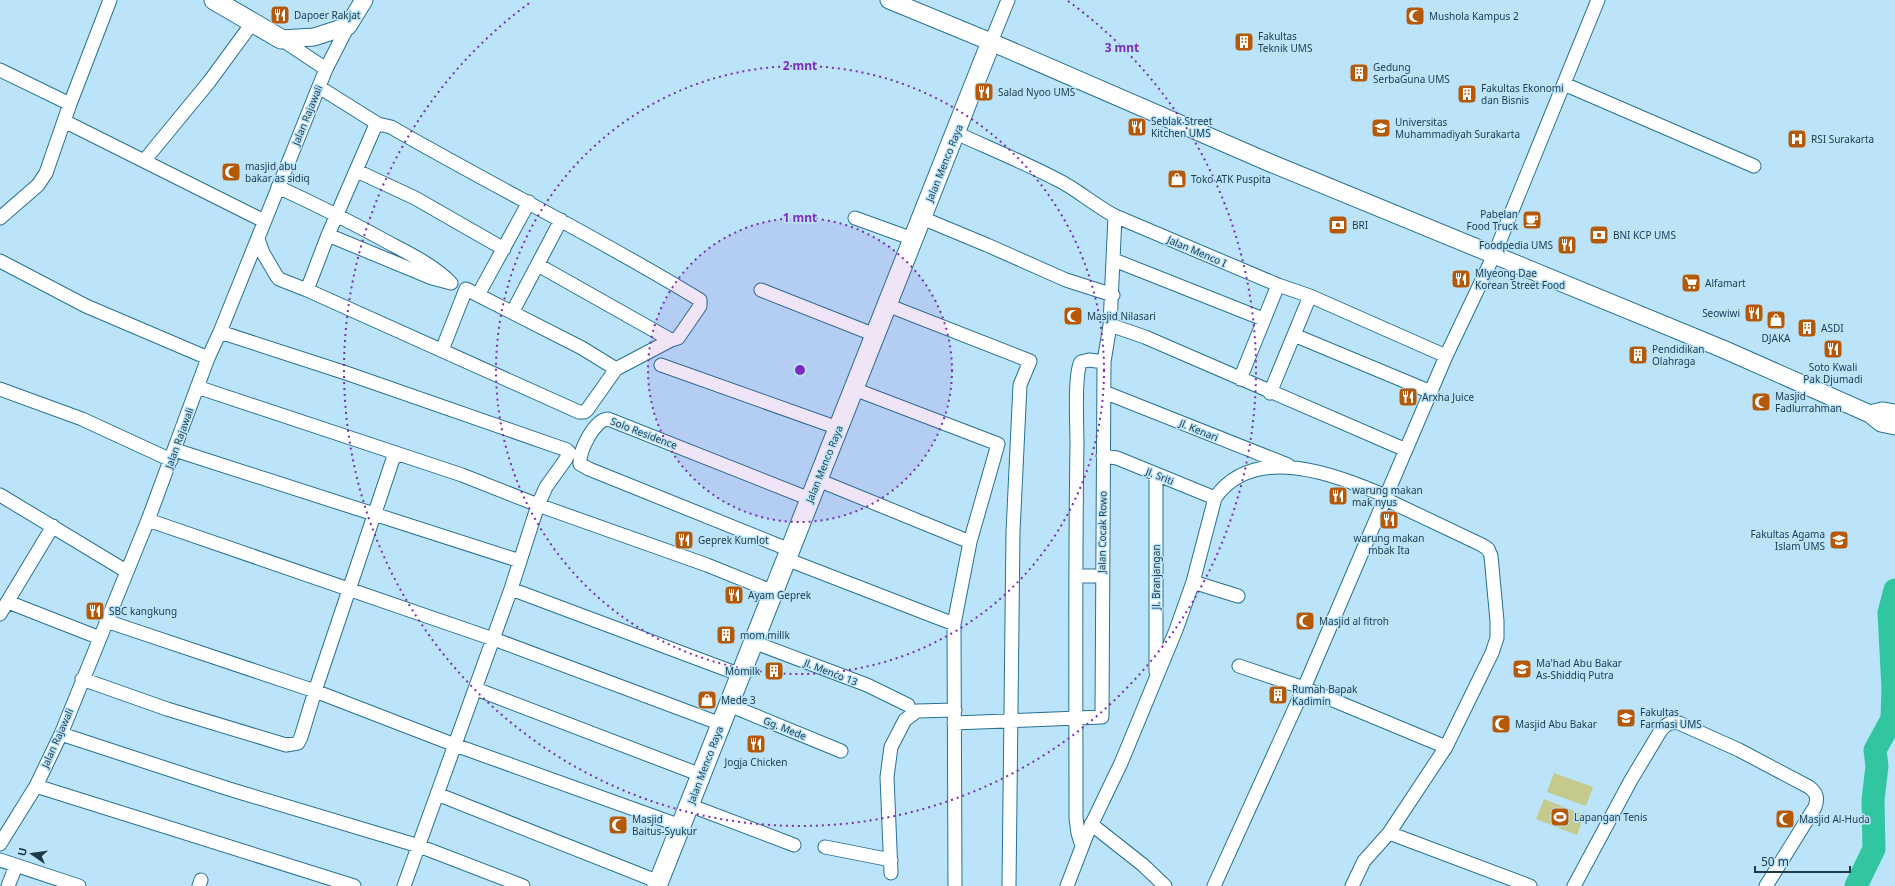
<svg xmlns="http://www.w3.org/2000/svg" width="1895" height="886" viewBox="0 0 1895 886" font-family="'Noto Sans',sans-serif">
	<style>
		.green { fill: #c5ca8c }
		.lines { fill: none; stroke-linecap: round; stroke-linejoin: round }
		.river { stroke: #31c5a0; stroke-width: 23 }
		.minor-casing { stroke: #277192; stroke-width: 15 }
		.tertiary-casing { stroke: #277192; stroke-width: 19 }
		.secondary-casing { stroke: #277192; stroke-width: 21 }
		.minor { stroke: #fff; stroke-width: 13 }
		.tertiary { stroke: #fff; stroke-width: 17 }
		.secondary { stroke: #fff; stroke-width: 19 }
		.ring { fill: none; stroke: #7b2cbf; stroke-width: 2; stroke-dasharray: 2 4 }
		.labels { text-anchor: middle; stroke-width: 3; stroke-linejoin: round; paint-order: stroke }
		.poi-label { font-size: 10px; fill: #1c3a48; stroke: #bbe4fb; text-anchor: start }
		.street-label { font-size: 10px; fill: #1c3a48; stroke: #bbe4fb }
		.centre { fill: #7b2cbf; stroke: #bbe4fb; stroke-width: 2 }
		.ring-label { font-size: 12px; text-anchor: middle; font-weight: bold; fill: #7b2cbf; stroke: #bbe4fb; stroke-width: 3; stroke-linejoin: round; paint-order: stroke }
	</style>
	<rect width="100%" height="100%" fill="#bbe4fb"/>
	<path class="green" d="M1554,773L1593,787L1586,806L1547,792Z
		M1544,799L1584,815L1577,835L1536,819Z"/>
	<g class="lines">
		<path class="river" d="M1856,886L1874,849L1873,800L1877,766L1875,750L1892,719L1893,689L1889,613L1895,590"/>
		<g class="minor-casing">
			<path id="minor" d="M281,39L326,69
				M991,42L1008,0
				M0,70L70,104L64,121L264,221
				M1564,84L1754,166
				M319,87L378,124
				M70,104L110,0
				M956,133C989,148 1023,162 1056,179C1077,189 1094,205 1115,216L1278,285L1310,296L1446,356
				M144,161L209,82L253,22
				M357,171L415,198L504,249
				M278,187C317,205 355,224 393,245C414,256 434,266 451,283
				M1115,216L1110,325L1145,337L1406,450
				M0,218L38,185L46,173L64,121
				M855,218L913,239
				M922,218L987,245L1066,280L1113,295
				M328,235L432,278L451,283
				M258,239L263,253L276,275L279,279L307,290L579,412H584L587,410L616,369L582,348L466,289L442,350
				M1114,260L1263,319
				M0,261L86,306L208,358
				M538,265L671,340
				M307,290L328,235L374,129L378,124L391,127C493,186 599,238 700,300V306L678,338L671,340L616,369
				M761,290L875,335
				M478,295L529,202
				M887,305L1030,361L1020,385L1013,532L1009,886
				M513,311L561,220
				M220,332L346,373L567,450L569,452L566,459L546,487L538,505L511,589L404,886
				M1294,335L1431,392
				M1104,362L1110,325
				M661,365L838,428
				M1240,379L1278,285
				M197,387L462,475L538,505L707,565L774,592
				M0,389L82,419L171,460
				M854,389L998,444L970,542L954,624L955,886
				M1104,392L1288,465
				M1270,393L1310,296
				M175,450L520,561
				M1103,456L1117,458L1215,498
				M818,480L970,542
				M0,495L126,571
				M148,520L499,641L721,724
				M790,550L589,469L580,464C579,451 594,420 608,419L810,499
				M786,559L954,624
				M1077,576H1102
				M1193,582L1238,596
				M511,589L741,675
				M8,602L100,638
				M0,614L53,526
				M106,621L315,691L455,745L681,826
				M753,642L867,685L908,705
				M1239,666L1304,688L1446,747
				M1156,672V474
				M82,679L167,709L286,745L298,743L301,737L315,691L395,453
				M476,689L701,775
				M729,705L841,751
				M954,723L1102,717L1104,362L1089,360L1081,362C1074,373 1077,427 1077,443C1075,568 1076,693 1076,818L1078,833L1082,846
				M61,734L229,789L419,846L523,886
				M36,786L354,886
				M437,794L659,882
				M689,805L794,845
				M1091,824L1143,865L1165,886
				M1389,833L1530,886
				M0,844L36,786L61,734L148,520L208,358L220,332L326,69L348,26
				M825,847L891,860
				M0,860L79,886
				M891,873L887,777L891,747L905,720L917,711L955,710
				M8,886L16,866
				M199,886L201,880
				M1067,886L1087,834L1121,763L1176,630L1193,582L1215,498C1254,442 1336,475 1386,496
				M1214,886L1304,688L1446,356L1494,255L1598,0
				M1352,886L1364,861L1389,833L1446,747L1492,653L1497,638V621L1491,556L1488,549L1482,545L1385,499
				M1574,886L1631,780L1661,730C1666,724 1671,721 1679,723L1739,750L1809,787C1817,793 1818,798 1815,807L1766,886"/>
		</g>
		<g class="tertiary-casing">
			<path id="tertiary" d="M889,0L991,42L1268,162L1723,349L1870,414L1881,423L1895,426
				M281,39L314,37L348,26L364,0
				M1870,414L1882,411L1895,413"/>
		</g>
		<g class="secondary-casing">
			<path id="secondary" d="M214,0L281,39
				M657,886L991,42"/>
		</g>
		<use href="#minor" class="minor"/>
		<use href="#tertiary" class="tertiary"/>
		<use href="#secondary" class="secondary"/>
	</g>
	<circle cx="800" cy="370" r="152" fill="#7b2cbf" fill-opacity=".12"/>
	<g class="ring">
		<circle cx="800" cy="370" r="152"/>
		<circle cx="800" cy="370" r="304"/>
		<path d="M1068 1A456 456 0 1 1 532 1"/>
	</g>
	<defs>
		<g id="restaurant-square" transform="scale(1)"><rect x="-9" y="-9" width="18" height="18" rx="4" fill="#b65907" stroke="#bbe4fb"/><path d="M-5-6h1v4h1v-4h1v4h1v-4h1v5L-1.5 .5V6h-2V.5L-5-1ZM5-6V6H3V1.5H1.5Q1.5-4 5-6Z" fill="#fff"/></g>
		<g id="mosque-square" transform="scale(1)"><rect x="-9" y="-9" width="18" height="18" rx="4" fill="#b65907" stroke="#bbe4fb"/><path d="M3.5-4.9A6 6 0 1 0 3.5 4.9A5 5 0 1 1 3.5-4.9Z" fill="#fff"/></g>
		<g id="building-square" transform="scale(1)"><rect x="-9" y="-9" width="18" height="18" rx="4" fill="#b65907" stroke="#bbe4fb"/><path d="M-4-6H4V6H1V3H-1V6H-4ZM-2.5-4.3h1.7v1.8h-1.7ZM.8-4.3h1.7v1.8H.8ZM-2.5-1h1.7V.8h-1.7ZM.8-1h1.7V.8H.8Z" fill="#fff"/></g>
		<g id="university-square" transform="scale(1)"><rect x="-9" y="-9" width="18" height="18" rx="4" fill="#b65907" stroke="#bbe4fb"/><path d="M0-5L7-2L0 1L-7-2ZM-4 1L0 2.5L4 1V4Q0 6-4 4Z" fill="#fff"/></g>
		<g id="hospital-square" transform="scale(1)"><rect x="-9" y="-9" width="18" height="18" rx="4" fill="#b65907" stroke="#bbe4fb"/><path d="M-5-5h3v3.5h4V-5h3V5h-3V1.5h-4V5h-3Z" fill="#fff"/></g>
		<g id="shop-square" transform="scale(1)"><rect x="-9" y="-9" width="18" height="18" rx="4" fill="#b65907" stroke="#bbe4fb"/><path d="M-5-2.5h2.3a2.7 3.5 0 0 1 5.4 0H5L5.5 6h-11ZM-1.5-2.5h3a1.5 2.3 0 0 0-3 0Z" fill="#fff"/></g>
		<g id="cafe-square" transform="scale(1)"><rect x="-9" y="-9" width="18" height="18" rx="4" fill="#b65907" stroke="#bbe4fb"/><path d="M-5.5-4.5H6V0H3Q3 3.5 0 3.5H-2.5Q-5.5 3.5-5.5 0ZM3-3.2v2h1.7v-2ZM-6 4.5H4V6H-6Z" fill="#fff"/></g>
		<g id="bank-square" transform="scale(1)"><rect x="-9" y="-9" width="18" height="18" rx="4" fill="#b65907" stroke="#bbe4fb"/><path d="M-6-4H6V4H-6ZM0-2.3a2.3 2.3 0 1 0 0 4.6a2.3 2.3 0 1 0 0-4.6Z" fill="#fff"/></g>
		<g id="supermarket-square" transform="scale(1)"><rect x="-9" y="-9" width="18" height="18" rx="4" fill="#b65907" stroke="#bbe4fb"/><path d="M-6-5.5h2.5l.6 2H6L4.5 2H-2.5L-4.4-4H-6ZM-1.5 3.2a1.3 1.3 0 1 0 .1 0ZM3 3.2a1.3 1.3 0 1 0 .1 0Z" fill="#fff"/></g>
		<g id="stadium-square" transform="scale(1)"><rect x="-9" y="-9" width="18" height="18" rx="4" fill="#b65907" stroke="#bbe4fb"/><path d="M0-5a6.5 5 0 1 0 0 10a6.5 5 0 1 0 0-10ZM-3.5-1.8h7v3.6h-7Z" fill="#fff"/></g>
	</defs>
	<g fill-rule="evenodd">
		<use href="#restaurant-square" x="280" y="15"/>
		<use href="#mosque-square" x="1415" y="16"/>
		<use href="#building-square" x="1244" y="42"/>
		<use href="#building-square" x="1359" y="73"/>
		<use href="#restaurant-square" x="984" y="92"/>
		<use href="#building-square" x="1467" y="94"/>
		<use href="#restaurant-square" x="1137" y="127"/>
		<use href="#university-square" x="1381" y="128"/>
		<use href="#hospital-square" x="1797" y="139"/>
		<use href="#mosque-square" x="231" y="172"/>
		<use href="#shop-square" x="1177" y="179"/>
		<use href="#cafe-square" x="1532" y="220"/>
		<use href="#bank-square" x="1338" y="225"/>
		<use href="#bank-square" x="1599" y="235"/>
		<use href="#restaurant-square" x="1567" y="245"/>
		<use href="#restaurant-square" x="1461" y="279"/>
		<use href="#supermarket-square" x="1691" y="283"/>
		<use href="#restaurant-square" x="1754" y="313"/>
		<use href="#mosque-square" x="1073" y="316"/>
		<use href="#shop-square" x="1776" y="320"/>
		<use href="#building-square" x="1807" y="328"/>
		<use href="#restaurant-square" x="1833" y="349"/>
		<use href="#building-square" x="1638" y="355"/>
		<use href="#restaurant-square" x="1408" y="397"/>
		<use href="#mosque-square" x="1761" y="402"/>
		<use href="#restaurant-square" x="1338" y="496"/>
		<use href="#restaurant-square" x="1389" y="520"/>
		<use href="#restaurant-square" x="684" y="540"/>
		<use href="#university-square" x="1839" y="540"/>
		<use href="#restaurant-square" x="734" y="595"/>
		<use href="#restaurant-square" x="95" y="611"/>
		<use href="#mosque-square" x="1305" y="621"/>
		<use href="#building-square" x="726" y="635"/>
		<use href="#university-square" x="1522" y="669"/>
		<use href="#building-square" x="774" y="671"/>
		<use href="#building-square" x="1278" y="695"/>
		<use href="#shop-square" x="707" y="700"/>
		<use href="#university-square" x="1626" y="718"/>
		<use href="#mosque-square" x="1501" y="724"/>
		<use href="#restaurant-square" x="756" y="744"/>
		<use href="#stadium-square" x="1560" y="817"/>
		<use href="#mosque-square" x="1785" y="819"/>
		<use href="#mosque-square" x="618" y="825"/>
	</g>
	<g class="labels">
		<g class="poi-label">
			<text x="294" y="19">Dapoer Rakjat</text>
			<text x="1429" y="20">Mushola Kampus 2</text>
			<text x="1258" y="40">Fakultas<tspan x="1258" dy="12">Teknik UMS</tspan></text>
			<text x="1373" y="71">Gedung<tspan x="1373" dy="12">SerbaGuna UMS</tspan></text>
			<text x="1481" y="92">Fakultas Ekonomi<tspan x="1481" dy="12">dan Bisnis</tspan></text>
			<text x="998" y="96">Salad Nyoo UMS</text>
			<text x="1151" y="125">Seblak Street<tspan x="1151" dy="12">Kitchen UMS</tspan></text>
			<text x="1395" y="126">Universitas<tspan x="1395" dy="12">Muhammadiyah Surakarta</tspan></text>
			<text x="1811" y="143">RSI Surakarta</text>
			<text x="245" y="170">masjid abu<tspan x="245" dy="12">bakar as sidiq</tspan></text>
			<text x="1191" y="183">Toko ATK Puspita</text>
			<text x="1518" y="218" text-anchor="end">Pabelan<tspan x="1518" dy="12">Food Truck</tspan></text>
			<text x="1352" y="229">BRI</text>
			<text x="1613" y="239">BNI KCP UMS</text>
			<text x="1553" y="249" text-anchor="end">Foodpedia UMS</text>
			<text x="1475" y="277">Mlyeong Dae<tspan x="1475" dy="12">Korean Street Food</tspan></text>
			<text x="1705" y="287">Alfamart</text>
			<text x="1740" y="317" text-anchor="end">Seowiwi</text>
			<text x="1087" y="320">Masjid Nilasari</text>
			<text x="1821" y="332">ASDI</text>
			<text x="1776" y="342" text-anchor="middle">DJAKA</text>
			<text x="1652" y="353">Pendidikan<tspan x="1652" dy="12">Olahraga</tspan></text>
			<text x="1833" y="371" text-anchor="middle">Soto Kwali<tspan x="1833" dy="12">Pak Djumadi</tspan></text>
			<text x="1775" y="400">Masjid<tspan x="1775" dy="12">Fadlurrahman</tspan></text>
			<text x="1422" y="401">Arxha Juice</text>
			<text x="1352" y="494">warung makan<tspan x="1352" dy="12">mak nyus</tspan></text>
			<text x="1825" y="538" text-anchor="end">Fakultas Agama<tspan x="1825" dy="12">Islam UMS</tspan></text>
			<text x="1389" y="542" text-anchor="middle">warung makan<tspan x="1389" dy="12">mbak Ita</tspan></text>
			<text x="698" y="544">Geprek Kumlot</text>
			<text x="748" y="599">Ayam Geprek</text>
			<text x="109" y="615">SBC kangkung</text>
			<text x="1319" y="625">Masjid al fitroh</text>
			<text x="740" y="639">mom millk</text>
			<text x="1536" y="667">Ma'had Abu Bakar<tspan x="1536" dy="12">As-Shiddiq Putra</tspan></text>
			<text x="760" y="675" text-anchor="end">Momilk</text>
			<text x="1292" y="693">Rumah Bapak<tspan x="1292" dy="12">Kadimin</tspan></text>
			<text x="721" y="704">Mede 3</text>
			<text x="1640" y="716">Fakultas<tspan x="1640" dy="12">Farmasi UMS</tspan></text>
			<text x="1515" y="728">Masjid Abu Bakar</text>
			<text x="756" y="766" text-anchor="middle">Jogja Chicken</text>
			<text x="1574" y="821">Lapangan Tenis</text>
			<text x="632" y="823">Masjid<tspan x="632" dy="12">Baitus-Syukur</tspan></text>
			<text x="1799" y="823">Masjid Al-Huda</text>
		</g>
		<g class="street-label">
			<text transform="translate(307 115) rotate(-68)" y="4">Jalan Rajawali</text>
			<text transform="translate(944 163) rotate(-68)" y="4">Jalan Menco Raya</text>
			<text transform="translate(1197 251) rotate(23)" y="4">Jalan Menco I</text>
			<text transform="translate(1199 430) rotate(22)" y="4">Jl. Kenari</text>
			<text transform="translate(644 433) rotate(21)" y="4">Solo Residence</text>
			<text transform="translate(179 438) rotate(-70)" y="4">Jalan Rajawali</text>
			<text transform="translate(824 464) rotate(-68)" y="4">Jalan Menco Raya</text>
			<text transform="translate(1160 476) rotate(22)" y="4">Jl. Sriti</text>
			<text transform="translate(1102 532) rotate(-89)" y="4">Jalan Cocak Rowo</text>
			<text transform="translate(1156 577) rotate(-90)" y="4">Jl. Branjangan</text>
			<text transform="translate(831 672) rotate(21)" y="4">Jl. Menco 13</text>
			<text transform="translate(785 728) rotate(22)" y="4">Gg. Mede</text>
			<text transform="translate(57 738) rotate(-66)" y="4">Jalan Rajawali</text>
			<text transform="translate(705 765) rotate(-69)" y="4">Jalan Menco Raya</text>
		</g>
	</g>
	<circle cx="800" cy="370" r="6" class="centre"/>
	<g class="ring-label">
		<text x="1122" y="52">3 mnt</text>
		<text x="800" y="70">2 mnt</text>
		<text x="800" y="222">1 mnt</text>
	</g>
	<g transform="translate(32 854) rotate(283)" stroke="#bbe4fb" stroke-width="3" paint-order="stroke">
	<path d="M0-3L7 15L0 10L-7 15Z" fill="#1c3a48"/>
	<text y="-6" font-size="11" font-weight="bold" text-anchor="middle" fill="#1c3a48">U</text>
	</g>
	<path d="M1755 866v6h95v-6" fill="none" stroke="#1c3a48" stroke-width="2"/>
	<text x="1761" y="866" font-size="12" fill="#1c3a48" stroke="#bbe4fb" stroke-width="3" paint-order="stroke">50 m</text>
</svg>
